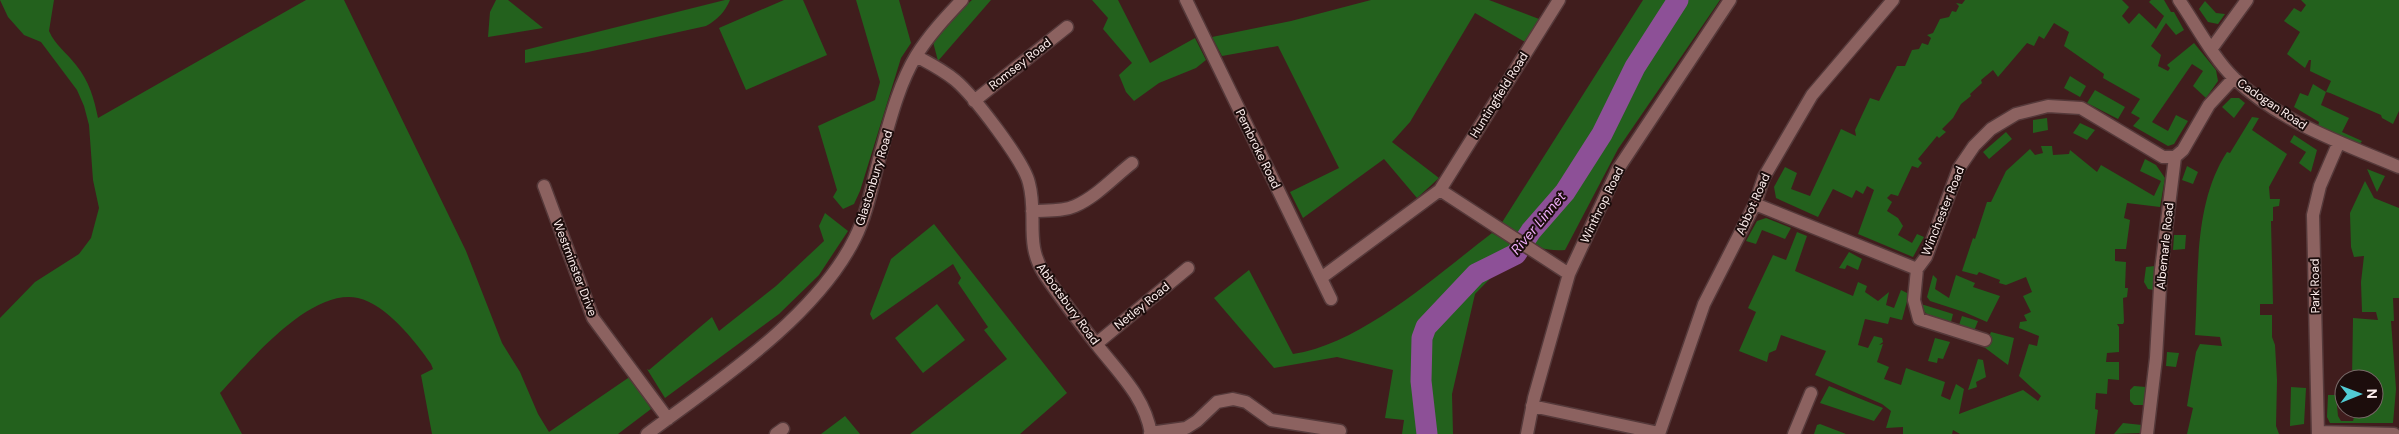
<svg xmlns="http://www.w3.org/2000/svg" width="2399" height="434" viewBox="0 0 2399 434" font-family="'DM Sans',sans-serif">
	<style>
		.green { fill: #23611d; fill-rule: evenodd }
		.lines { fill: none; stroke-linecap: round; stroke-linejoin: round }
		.river { stroke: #8d5097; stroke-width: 21 }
		.minor-casing { stroke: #55393a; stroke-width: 15 }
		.minor { stroke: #8c6260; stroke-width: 12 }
		.labels { text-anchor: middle; stroke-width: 4; stroke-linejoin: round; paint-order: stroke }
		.street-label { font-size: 12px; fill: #fff0ef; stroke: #1c0d0c }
		.water-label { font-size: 14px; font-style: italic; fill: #f1affc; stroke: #1c0d0c }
	</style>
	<rect width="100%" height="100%" fill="#401d1d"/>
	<path class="green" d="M0,0H54L49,31C55,45 67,53 76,65C89,81 94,98 98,118L306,0H344L466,251L502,343L520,372L538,414L549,432L631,376L651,409L618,434H432L421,375L433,369L431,364C416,342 386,304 358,298C310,288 250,361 220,393L242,434H0V318L35,282L79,254L91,238L99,208L93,180L89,125L84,106L77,90L41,42L24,35L8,17Z
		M496,0H508L543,28L488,37L490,12Z
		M725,0H730C725,12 717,20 706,26L588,52L525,63V50Z
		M784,0H803L827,55L746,90L719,28Z
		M856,0H899L911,43L901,58L860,191L854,204L843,209L833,197L837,190L818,126L875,100L880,82Z
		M972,0H991L938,61L933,42L957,13Z
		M1092,0H1118L1150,63L1195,38L1206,60L1196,68L1159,83L1134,101L1126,92L1119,75L1132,63L1103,29L1108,18Z
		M1371,0H1489L1539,19L1525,42L1475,13L1410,122L1392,142L1439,178L1417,198L1384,159L1303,218L1290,192L1339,168L1278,46L1222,56L1212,37L1291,21Z
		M1643,0H1720L1618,149L1565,250C1536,252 1524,240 1501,224ZM1578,168L1565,192L1532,231Z
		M1965,0H2122L2129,7L2122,16L2129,24L2139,13L2156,29L2164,16L2149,2L2151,0H2164L2171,12H2174L2184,30L2176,35L2166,23L2151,46L2161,55L2158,66L2168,71L2170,68L2167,65L2194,43L2216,70L2218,81L2206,98L2193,86L2203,71L2192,64L2152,122L2168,131L2176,115L2188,121L2174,144L2168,146L2133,126L2140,118L2131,113L2140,99L2103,78L2104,74L2064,46L2069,32L2054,23L2044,39L2039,36L2034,46L2027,43L1998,77L1993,70L1981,80L1982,83L1970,94L1971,96L1961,104L1953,118L1942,129L1946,132L1939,138L1937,136L1918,159L1922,163L1918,168L1912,166L1898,196L1891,194L1887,198L1892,202L1887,211L1898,218L1903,226L1898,235L1912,243L1917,234L1924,237L1913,257L1858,234L1874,190L1867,186L1863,194L1856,190L1852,198L1833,189L1818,217L1776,198L1774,187L1785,167L1797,173L1791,189L1810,196L1841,129L1856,136L1855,130L1870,98L1879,101L1897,66H1905L1912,50L1919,49L1922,43L1928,45L1931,38L1927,35L1933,33L1940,19L1949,17L1952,11L1956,12L1959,6L1956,3L1962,4Z
		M2301,0H2399V111L2393,124L2382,118L2381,115L2330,93L2326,92L2321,105L2349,118L2342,132L2362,141L2360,144L2318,127L2319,122L2294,107L2300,93L2308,96L2313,84L2326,92L2331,81L2310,71L2311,60H2309L2305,68L2287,54L2300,32L2284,21L2294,8L2301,12L2306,5Z
		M2205,1L2216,13L2225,14L2218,24L2208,22L2199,9Z
		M2070,76L2086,86L2080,97L2064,88Z
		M2095,90L2125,107L2118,119L2087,103Z
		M2231,98H2239L2245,103L2234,118L2222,107Z
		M2252,117L2259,118L2252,130L2287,154L2269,187L2270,199H2280L2279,206L2273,207V221H2271L2273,304H2260V315H2272V337L2275,345L2277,380L2276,426L2279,434H2187L2193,408L2187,406L2196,352L2200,344L2222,346L2220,337L2195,335C2199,275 2193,204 2227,152L2230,153Z
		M2047,118L2048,130L2033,133V120Z
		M2080,123L2095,130L2087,140L2073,133Z
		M2006,132L2012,139L1989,159L1983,152Z
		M2294,135L2317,150L2311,172L2299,163L2306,152L2290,142Z
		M2041,146H2052L2053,155L2069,154L2070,150L2097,172L2101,165L2154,196L2161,181L2140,171L2145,159L2156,165L2165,178L2160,207L2127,203L2124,218L2130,220L2126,249H2115V261L2126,262L2125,288H2128L2127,297L2123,298L2124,322L2123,324H2117L2119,327V352L2107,353L2106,362H2119V380L2108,379L2107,394L2096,393L2095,409L2098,410L2095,434H1960L1953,430L1952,434H1903V427L1886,428L1891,411L1882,404L1815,375L1826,351L1781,335L1776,350L1769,353L1767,362L1739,351L1756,312L1748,308L1773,255L1786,260L1797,232L1807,236L1795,271L1853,296L1858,282L1867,286L1865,292L1878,301L1889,292L1886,305L1894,308L1901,290L1909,294L1902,320L1890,317L1888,324L1865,319L1858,345L1868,348L1874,336L1882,338L1883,342L1879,345L1883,344L1877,362L1889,367L1884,379L1901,385L1906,368L1945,382L1941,396L1950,400L1956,384L1964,389L1959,414L2023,390L2038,401L2041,396L2019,376L2029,344L2037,346L2039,336L2019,328L2020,322L2027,321L2024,315L2031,312L2023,296L2032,292L2026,277L2006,285L1999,283L2000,280L1979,272L1977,275L1962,271L1973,238L1975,239L1987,202H1991L2006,171L2030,149L2035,155L2043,153Z
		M2187,166L2198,172L2193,184L2182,180Z
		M2367,169L2385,176L2377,192Z
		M2365,181L2374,198L2399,208V298H2393L2394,321H2391L2396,389L2393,423H2330L2327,417L2328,395H2336L2338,416L2341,421H2353L2356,409H2374V379H2352L2353,318L2378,320L2376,312H2362L2361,282L2364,256L2354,257L2351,247L2350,213Z
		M825,213L848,231L819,275L779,314L665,398L647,369L649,370L712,317L719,331L776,286L824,241L819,226Z
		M1766,218L1791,228L1785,239L1762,230L1756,244L1746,241L1757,221Z
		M934,224L1067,393L1020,434H910L1007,359L984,330L988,327L958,283L961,278L953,264L873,320L870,314L891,259Z
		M1492,233L1520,248L1475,294L1452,394L1453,434H1402L1404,420L1385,418L1393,370L1337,357L1274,368L1214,298L1249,270L1293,354C1362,344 1438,274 1492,233Z
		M2174,235H2186L2185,249L2173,250Z
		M1849,252L1862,259L1858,270L1847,265L1845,269L1839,268Z
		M2155,266L2153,290L2148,289L2144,282L2146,267Z
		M1933,275L1937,279L1935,289L1949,298L1956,275L1975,283L1973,287L2000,296L1987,322L1964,312L1930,301L1927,297Z
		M937,304L965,340L923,373L895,338Z
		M1921,304L1953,314L1951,322L1927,314L1921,309Z
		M1962,316L1978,321L1974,331L1959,325Z
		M1991,332L2014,338L2008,365L1984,347Z
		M1935,338L1950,342L1943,359L1938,358L1937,363L1928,361Z
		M2167,352L2179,353L2176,367L2166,366Z
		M1978,359L1983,360L1986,377L1976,382L1977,387L1968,390Z
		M1829,386L1883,408L1874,421L1820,403Z
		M2134,386L2146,387L2144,405H2134L2130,401V390Z
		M2291,387L2306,388L2304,424L2290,426Z
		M845,416L860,434H821Z
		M2123,423L2142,425L2141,433L2114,434Z
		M1820,424L1846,434H1814L1817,425Z"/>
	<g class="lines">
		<path class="river" d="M1427,434L1421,381L1422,338L1426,327L1476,274L1516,254L1531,231L1565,192L1602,134L1635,67L1678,0"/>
		<g class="minor-casing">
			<path id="minor" d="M1186,0L1331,299
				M2179,0C2195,23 2214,59 2234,78C2280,122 2342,143 2399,167
				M2212,48L2247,0
				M916,56C929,63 943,70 955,80C973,95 1024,161 1029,183C1038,216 1024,244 1045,275C1061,299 1079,322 1097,345C1119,373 1145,397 1151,434
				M974,101L1067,27
				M544,186L593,318L668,419
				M1440,190L1569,274
				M1755,204L1917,269L1926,257L1959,168L1974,146L1991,129L2016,114L2048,106L2081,108L2163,157H2175
				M1032,211C1046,210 1062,212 1075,206C1096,197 1114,177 1132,163
				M1917,269L1914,300L1919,319L1985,340
				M1321,278L1440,190L1559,0
				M1096,344L1188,268
				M1532,406L1659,433
				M2318,432L2394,434
				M1150,433L1186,428L1197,421L1217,402L1233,399L1246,402L1271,420L1340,431
				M647,434C717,382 816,317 855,238C868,212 873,180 881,152C890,120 899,84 916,56C929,35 945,18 962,0
				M776,434L783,429
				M1527,434L1534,398L1569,274L1618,169L1730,0
				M1659,434L1704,304L1755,204L1764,177L1812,95L1893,0
				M1794,434L1811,393
				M2147,434L2156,358L2161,270L2175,157L2183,150L2209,105L2234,78
				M2318,434L2313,215L2320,186L2339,142"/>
		</g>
		<use href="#minor" class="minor"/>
	</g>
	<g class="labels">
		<g class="street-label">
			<text transform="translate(1020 64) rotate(-38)" y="4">Romsey Road</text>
			<text transform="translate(1499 95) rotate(-58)" y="4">Huntingfield Road</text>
			<text transform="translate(2272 104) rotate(34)" y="4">Cadogan Road</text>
			<text transform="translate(1258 149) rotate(64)" y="4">Pembroke Road</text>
			<text transform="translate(874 178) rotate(-73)" y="4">Glastonbury Road</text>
			<text transform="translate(1753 204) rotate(-66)" y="4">Abbot Road</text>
			<text transform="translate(1602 205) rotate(-64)" y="4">Winthrop Road</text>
			<text transform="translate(1943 211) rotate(-68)" y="4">Winchester Road</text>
			<text transform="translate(2165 246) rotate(-84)" y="4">Albemarle Road</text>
			<text transform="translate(575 268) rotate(69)" y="4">Westminster Drive</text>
			<text transform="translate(2315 286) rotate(-91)" y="4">Park Road</text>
			<text transform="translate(1068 304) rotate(54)" y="4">Abbotsbury Road</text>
			<text transform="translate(1142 306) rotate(-39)" y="4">Netley Road</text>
		</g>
		<g class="water-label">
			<text transform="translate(1538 223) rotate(-50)" y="5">River Linnet</text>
		</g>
	</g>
	<g transform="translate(2359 394) rotate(89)"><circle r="24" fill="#1c0d0c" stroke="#776867"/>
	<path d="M0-4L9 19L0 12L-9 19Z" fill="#51ccd5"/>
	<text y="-8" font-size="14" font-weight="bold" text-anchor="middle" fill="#fff0ef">N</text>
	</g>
</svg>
